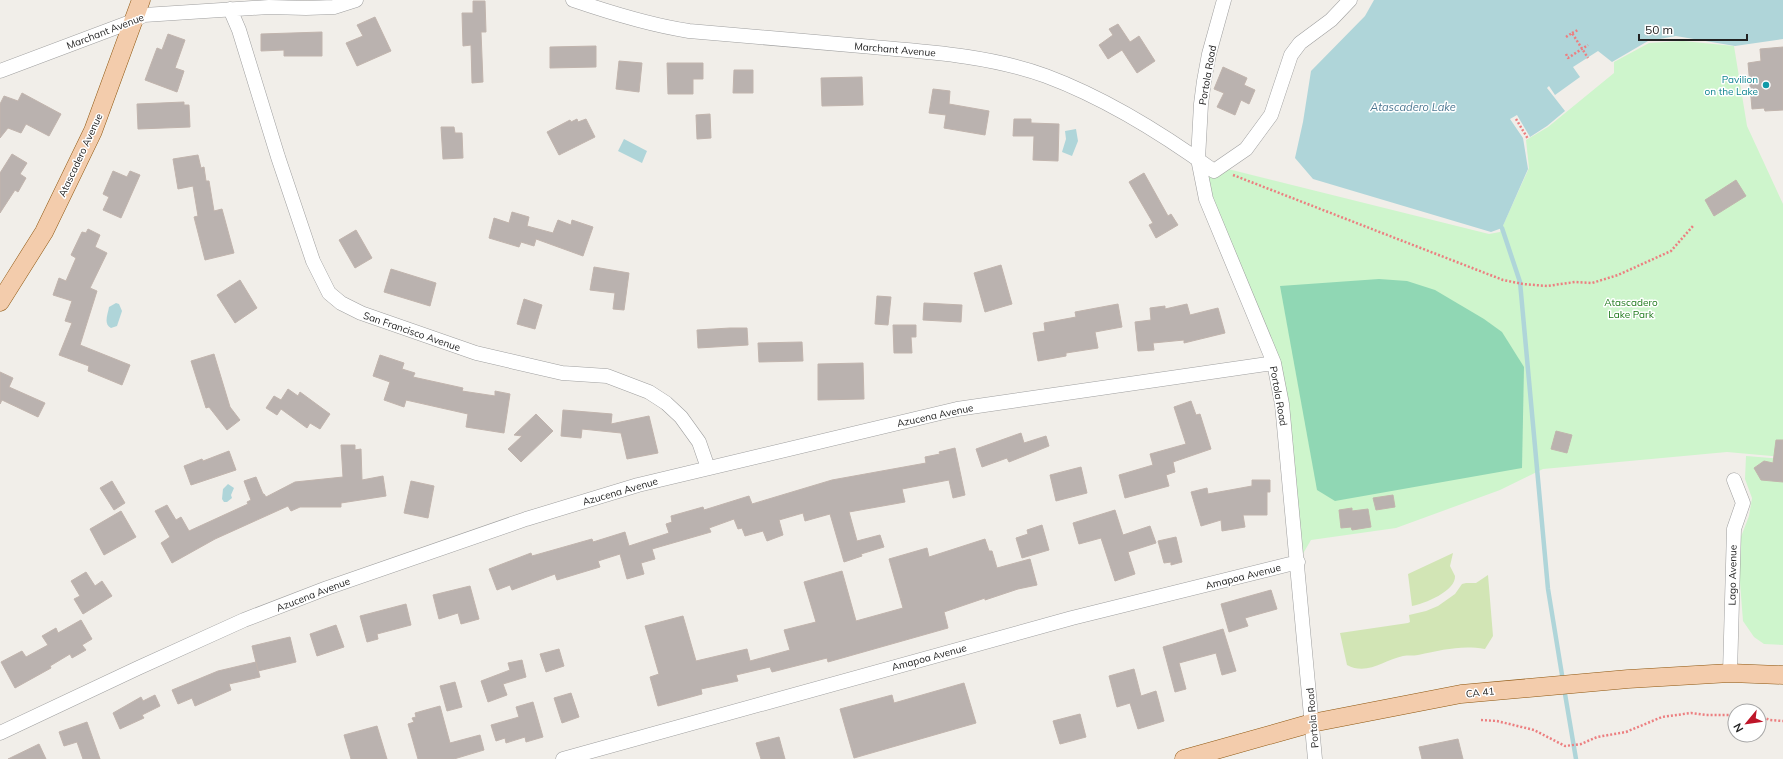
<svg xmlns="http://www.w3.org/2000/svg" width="1783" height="759" viewBox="0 0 1783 759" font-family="Mulish,sans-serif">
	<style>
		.grass { fill: #d2e5b5 }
		.park { fill: #cef5cc }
		.pitch { fill: #90d7b4 }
		.water { fill: #afd5d9 }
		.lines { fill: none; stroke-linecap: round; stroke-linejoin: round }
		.stream { stroke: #afd5d9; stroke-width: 4.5 }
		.building { fill: #bab2af; stroke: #c1b4ad }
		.minor-casing { stroke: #9f9f9f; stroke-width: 15 }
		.major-casing { stroke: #8f5710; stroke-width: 19 }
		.path { stroke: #ec7f80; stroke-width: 2.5; stroke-dasharray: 2 2; stroke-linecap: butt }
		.minor { stroke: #fff; stroke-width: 14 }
		.major { stroke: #f3ccac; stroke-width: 18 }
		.culture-dot { fill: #0f9aa8; stroke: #fff; stroke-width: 1.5 }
		.labels { text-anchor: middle; stroke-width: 3; stroke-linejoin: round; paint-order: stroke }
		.street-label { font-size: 10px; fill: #222; stroke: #fff }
		.culture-label { font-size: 10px; fill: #0d838f; stroke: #fff; text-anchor: end }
		.park-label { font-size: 10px; fill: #1b7718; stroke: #fff }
		.water-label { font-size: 11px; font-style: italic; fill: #4c7791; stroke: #fff }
	</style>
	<rect width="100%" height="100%" fill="#f1eee9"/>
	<path class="grass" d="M1453,553L1450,566L1455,576C1456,591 1424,604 1412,606L1408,574Z
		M1488,575L1493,636L1485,649C1460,645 1443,650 1418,655C1413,656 1408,655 1403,656C1384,660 1367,676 1347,665L1340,633L1408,623L1410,622L1409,615L1426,611L1438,606L1455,594L1462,584L1466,583H1476Z"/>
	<path class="park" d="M1683,41L1734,46L1747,126L1783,204V457L1727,452L1543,469L1500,490L1396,528L1311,540L1298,562L1275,359L1223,243L1200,162L1489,234L1500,232L1529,168L1526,140L1548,127L1614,73V62L1649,43Z
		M1746,456L1783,459V645L1764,644L1754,637L1743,621L1738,557L1739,542L1749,516L1752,498L1745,479Z"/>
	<path class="pitch" d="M1379,279L1407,281L1435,290L1484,319L1502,332L1524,367L1522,468L1335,501L1317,490L1280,286Z"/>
	<path class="water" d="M1374,0H1783V39L1735,46L1676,36L1648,41L1612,62L1598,51L1573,67L1580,77L1555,95L1549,86L1547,88L1565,111L1547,126L1530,137L1517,115L1510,119L1523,138L1528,169L1502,228L1491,232L1313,179L1295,158L1303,122L1311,71L1365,16Z
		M1076,129L1078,141L1072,156L1062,152L1066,139L1065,131Z
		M624,139L647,151L642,163L618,151Z
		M116,303L119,304L122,311L117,326L111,328C103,324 108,314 109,307Z
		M228,484L234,488L231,495L232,498L227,502H224L222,499L223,489Z"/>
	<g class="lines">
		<path class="stream" d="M1502,228L1520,282L1548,589L1563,681
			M1564,688L1576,759"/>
	</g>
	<path class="building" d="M473,1H485L486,32H481L483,82L472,83L471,45L463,46L462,13H473Z
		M375,17L391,51L357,66L346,43L363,36L357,25Z
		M1118,24L1130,42L1139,36L1155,61L1137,73L1122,50L1108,59L1099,45L1113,35L1109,29Z
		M322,32V56H284V50L261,51V34Z
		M168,34L185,40L175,68L184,71L177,92L145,80L157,48L162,50Z
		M596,46V67L550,68V47Z
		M1783,47V110L1765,111L1764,108L1752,109L1748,63L1761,61L1760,49Z
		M619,61L642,63L639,92L616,89Z
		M667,63H703V79H693V94H668Z
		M1223,67L1247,78L1244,85L1255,90L1249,104L1241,100L1235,115L1217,107L1224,93L1214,89Z
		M734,70H753V93H733Z
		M862,77L863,105L822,106L821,78Z
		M933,89L950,91L949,104L989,111L985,135L944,128L946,115L929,113Z
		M22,93L61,114L49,136L26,124L21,133L8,128L0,138V104L4,96L18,101Z
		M184,102V105H189L190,127L138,129L137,104Z
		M710,114L711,138L697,139L696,115Z
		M577,119L578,122L586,119L595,137L559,155L547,132L570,120L571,122Z
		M1014,119H1031V123L1059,124L1058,161L1033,160L1034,136H1013Z
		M441,127H454L455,133H462L463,158L443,159Z
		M12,154L27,163L20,174L26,178L18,192L15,190L0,213V173Z
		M198,155L201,168L204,167L206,181H209L214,211L222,209L234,253L205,260L194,217L198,216L193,186L178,189L173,159Z
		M113,171L127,177L130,171L140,175L121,218L103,210L109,197L103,194Z
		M1144,173L1168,216L1171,214L1178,225L1156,238L1149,225L1153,223L1129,182Z
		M1736,180L1746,196L1714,216L1705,200Z
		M512,212L529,217L527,226L553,233L558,220L571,225L572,220L593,227L583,256L536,239L534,246L521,242L519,247L489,238L494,218L509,223Z
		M88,229L100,235L95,247L107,253L90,288L97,291L80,345L130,365L122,385L88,371L89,366L59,355L72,323L65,321L72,301L53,295L59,278L66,281L76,258L71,255L82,232L86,233Z
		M356,230L372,258L355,268L339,240Z
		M1001,265L1012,304L985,312L974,273Z
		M594,267L629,273L624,310L613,309L615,293L590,290Z
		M391,269L436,283L430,306L384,292Z
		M240,280L257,308L235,323L217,295Z
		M877,296L891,297L888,325L875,324Z
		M524,299L542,305L535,329L517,324Z
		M924,303L962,305L961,322L923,320Z
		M1118,304L1122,327L1095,332L1098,348L1066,353V356L1038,361L1033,333L1045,331L1044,323L1076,317L1075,312Z
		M1187,304L1190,315L1218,308L1225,333L1184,343V340L1153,343L1154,350L1138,351L1135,322L1151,320L1150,308L1165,306V309Z
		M893,325H916V337H911L912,353H894Z
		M730,328H747L748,345L698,348L697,330Z
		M802,342L803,361L759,362L758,343Z
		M214,354L230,407L240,420L227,430L209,407L206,408L191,361Z
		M380,355L404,363L402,369L415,373L413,377L463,388L462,391L495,396V391L510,394L504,433L466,427L468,414L406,400L404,407L384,400L390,382L373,376Z
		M863,363L864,399L818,400V364Z
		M0,372L13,378L9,387L45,403L38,417L2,400L0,404Z
		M288,389L298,396L300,392L330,414L320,429L310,423L307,428L281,409L277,415L266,408L274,396L281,400Z
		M1191,401L1196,415L1200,414L1211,449L1173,462L1175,472L1166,475L1169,486L1125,498L1119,475L1153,465L1150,454L1186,444L1174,407Z
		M563,410L612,414L611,424L649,416L658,453L627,459L621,433L582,429L581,438L561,436Z
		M536,414L553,431L521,462L508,449L522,436L514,435Z
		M1556,431L1572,435L1567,453L1551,449Z
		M1021,433L1024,443L1046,436L1049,446L1009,462L1007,458L982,467L976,449Z
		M1776,440H1783V482L1761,480L1754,468L1764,461L1773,463Z
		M341,445H355V450L361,449L362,480L383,476L386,496L341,503V507H300L291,511L288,506L215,539L172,563L161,543L170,537L155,511L167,505L176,520L181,517L189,531L248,504L247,502L251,500L244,481L256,477L263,494H264L266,497L295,482L343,477Z
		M955,448L965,495L953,498L949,480L902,489L905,502L849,512L857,541L880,535L884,547L861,554L862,556L844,562L830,514L805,521L803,513L779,520L783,535L767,541L763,531L745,536L742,528L738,529L734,519L709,528L711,532L652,549L655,559L641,563L644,574L627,579L620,554L598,561L600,567L557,580L555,574L512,590L510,585L497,590L489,569L531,553L532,556L592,539L593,542L625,532L629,546L669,533L666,524L672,522L671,516L703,507L704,510L749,496L752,504L832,480L926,463L925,457L940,454L939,452Z
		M229,451L236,470L191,485L184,466L202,459L203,461Z
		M1081,467L1087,493L1056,501L1050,475Z
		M1252,480H1270V492H1267V515H1243L1245,527L1222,531L1221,520L1201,526L1191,492L1207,488L1208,494L1252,486Z
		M112,481L125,503L114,510L100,488Z
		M411,481L434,486L428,518L404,513Z
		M1393,495L1395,507L1376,510L1373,498Z
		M1352,508V511L1368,509L1371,527L1352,530L1351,527L1341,528L1339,510Z
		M1115,510L1123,535L1150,526L1156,543L1128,552L1135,574L1115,581L1101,538L1079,544L1073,523Z
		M121,511L136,537L104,555L90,529Z
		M1042,525L1049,550L1022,558L1016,538L1028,534L1027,530Z
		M1176,537L1182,562L1171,565V562L1164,563L1158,541Z
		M985,539L989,551H992L997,568L1030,559L1037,585L1018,589L985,600V598L944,612L948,628L828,662L827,658L772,672L770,667L736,675L738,681L701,689L702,694L658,706L650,677L659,674L645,626L683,616L696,661L747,649L750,661L790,650L784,630L816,622L804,582L842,571L856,621L903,608L889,559L927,548L929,557Z
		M86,572L95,586L102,581L112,596L83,614L74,599L80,596L71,581Z
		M470,586L479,619L461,624L458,613L439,619L433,595Z
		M1271,590L1277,609L1245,618L1248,626L1229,632L1221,604Z
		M406,604L411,625L377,634L378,639L367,642L360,616Z
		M81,620L92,639L82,645L86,650L72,658L70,654L50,666L51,668L15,688L1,662L22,651L26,657L48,645L42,636L56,628L58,633Z
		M336,625L344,647L317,656L310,634Z
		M1223,629L1236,671L1222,675L1216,653L1179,663L1186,689L1175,692L1163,647Z
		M290,637L296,662L258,671L252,646Z
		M559,649L564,666L546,672L540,654Z
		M522,660L526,677L503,684L507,695L488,702L481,681L510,670L508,663Z
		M256,662L260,677L229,684L231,690L195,706L192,698L178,704L172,690L218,671Z
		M1134,669L1141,696L1156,691L1164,721L1138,729L1130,703L1117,707L1109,676Z
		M455,682L462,707L447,711L440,686Z
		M964,683L976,723L854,758L840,709L892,695L894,703Z
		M571,693L579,717L562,723L554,698Z
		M155,695L160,706L142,715L144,718L120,729L113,713L141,697L143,701Z
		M533,702L543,737L526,742L525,737L506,743L505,738L496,741L491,725L519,717L516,707Z
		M440,706L450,743L480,735L484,750L454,759H418L408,724L414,722L412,718L416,717L415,713Z
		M1080,714L1086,737L1060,744L1053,721Z
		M87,722L100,759H83L77,742L64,746L59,732Z
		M377,726L387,759H351L344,735Z
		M779,737L785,759H761L756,743Z
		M1458,739L1463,759H1422L1419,747Z
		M39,744L46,759H8Z"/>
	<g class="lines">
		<g class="minor-casing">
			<path id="minor" d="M573,0C611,13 649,25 689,31C751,36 812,42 873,47C931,52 991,56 1046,76C1105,98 1163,134 1214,171L1246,149L1271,115L1291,55L1300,43L1331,20L1350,0
				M1224,0L1209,54L1204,81L1201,104L1198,159L1206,199L1274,363L1282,404L1315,759
				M230,9L239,30L278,157L313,261L329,293L341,303L361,313L476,353L562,373L607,376L649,392L666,403L681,417L699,442L708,468
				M0,71L133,21L144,15L269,7L306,8L334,7L356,0
				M1730,673L1734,529L1743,503L1734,480
				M0,733L138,668L244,620L327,588L526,519L638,485L957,409L1274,363
				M563,759L1072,618L1298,562"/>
		</g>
		<g class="major-casing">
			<path id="major" d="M0,302L44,232L93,131L141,0
				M1184,759L1312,723L1461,694L1628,679L1730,673L1783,675"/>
		</g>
		<path class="path" d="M1572,33L1578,30
			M1566,37L1572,33L1588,58
			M1566,54L1568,58L1588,45
			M1516,119L1528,139
			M1233,175L1503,280L1523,284L1547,286L1575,282L1592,283L1618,275L1671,251L1693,226
			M1759,716L1770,720L1783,721
			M1481,720L1497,721L1534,730L1565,746L1581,744L1597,737L1626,732L1662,717L1691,713L1706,715H1735"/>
		<use href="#minor" class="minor"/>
		<use href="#major" class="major"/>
	</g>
	<circle class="culture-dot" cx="1766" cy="85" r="4"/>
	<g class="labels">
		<g class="street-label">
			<text transform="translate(105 31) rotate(-21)" y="4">Marchant Avenue</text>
			<text transform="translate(895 49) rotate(5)" y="4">Marchant Avenue</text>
			<text transform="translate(1207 75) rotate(-80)" y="4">Portola Road</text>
			<text transform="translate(80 155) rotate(-65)" y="4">Atascadero Avenue</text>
			<text transform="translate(412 331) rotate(19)" y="4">San Francisco Avenue</text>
			<text transform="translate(1279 396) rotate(80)" y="4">Portola Road</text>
			<text transform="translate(935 415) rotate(-12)" y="4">Azucena Avenue</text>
			<text transform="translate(620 491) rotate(-16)" y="4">Azucena Avenue</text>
			<text transform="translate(1732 575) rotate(-89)" y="4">Lago Avenue</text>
			<text transform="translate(1243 576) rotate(-14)" y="4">Amapoa Avenue</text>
			<text transform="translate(313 594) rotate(-21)" y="4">Azucena Avenue</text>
			<text transform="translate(929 657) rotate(-15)" y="4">Amapoa Avenue</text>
			<text transform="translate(1480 692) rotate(-6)" y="4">CA 41</text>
			<text transform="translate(1312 718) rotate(-95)" y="4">Portola Road</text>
		</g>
		<g class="culture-label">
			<text x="1758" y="83">Pavilion<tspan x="1758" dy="12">on the Lake</tspan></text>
		</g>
		<g class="park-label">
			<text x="1631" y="306">Atascadero<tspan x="1631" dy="12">Lake Park</tspan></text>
		</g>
		<g class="water-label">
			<text x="1413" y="111">Atascadero Lake</text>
		</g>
	</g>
	<g transform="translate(1747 723) rotate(241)"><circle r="19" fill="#ffffff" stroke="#a7a7a7"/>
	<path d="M0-3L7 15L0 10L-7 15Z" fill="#be1528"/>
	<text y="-6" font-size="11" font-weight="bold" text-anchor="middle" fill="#222222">N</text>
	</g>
	<path d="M1639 34v6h108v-6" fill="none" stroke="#222222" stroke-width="2"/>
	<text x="1645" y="34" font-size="12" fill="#222222" stroke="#ffffff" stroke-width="3" paint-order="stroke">50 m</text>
</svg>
